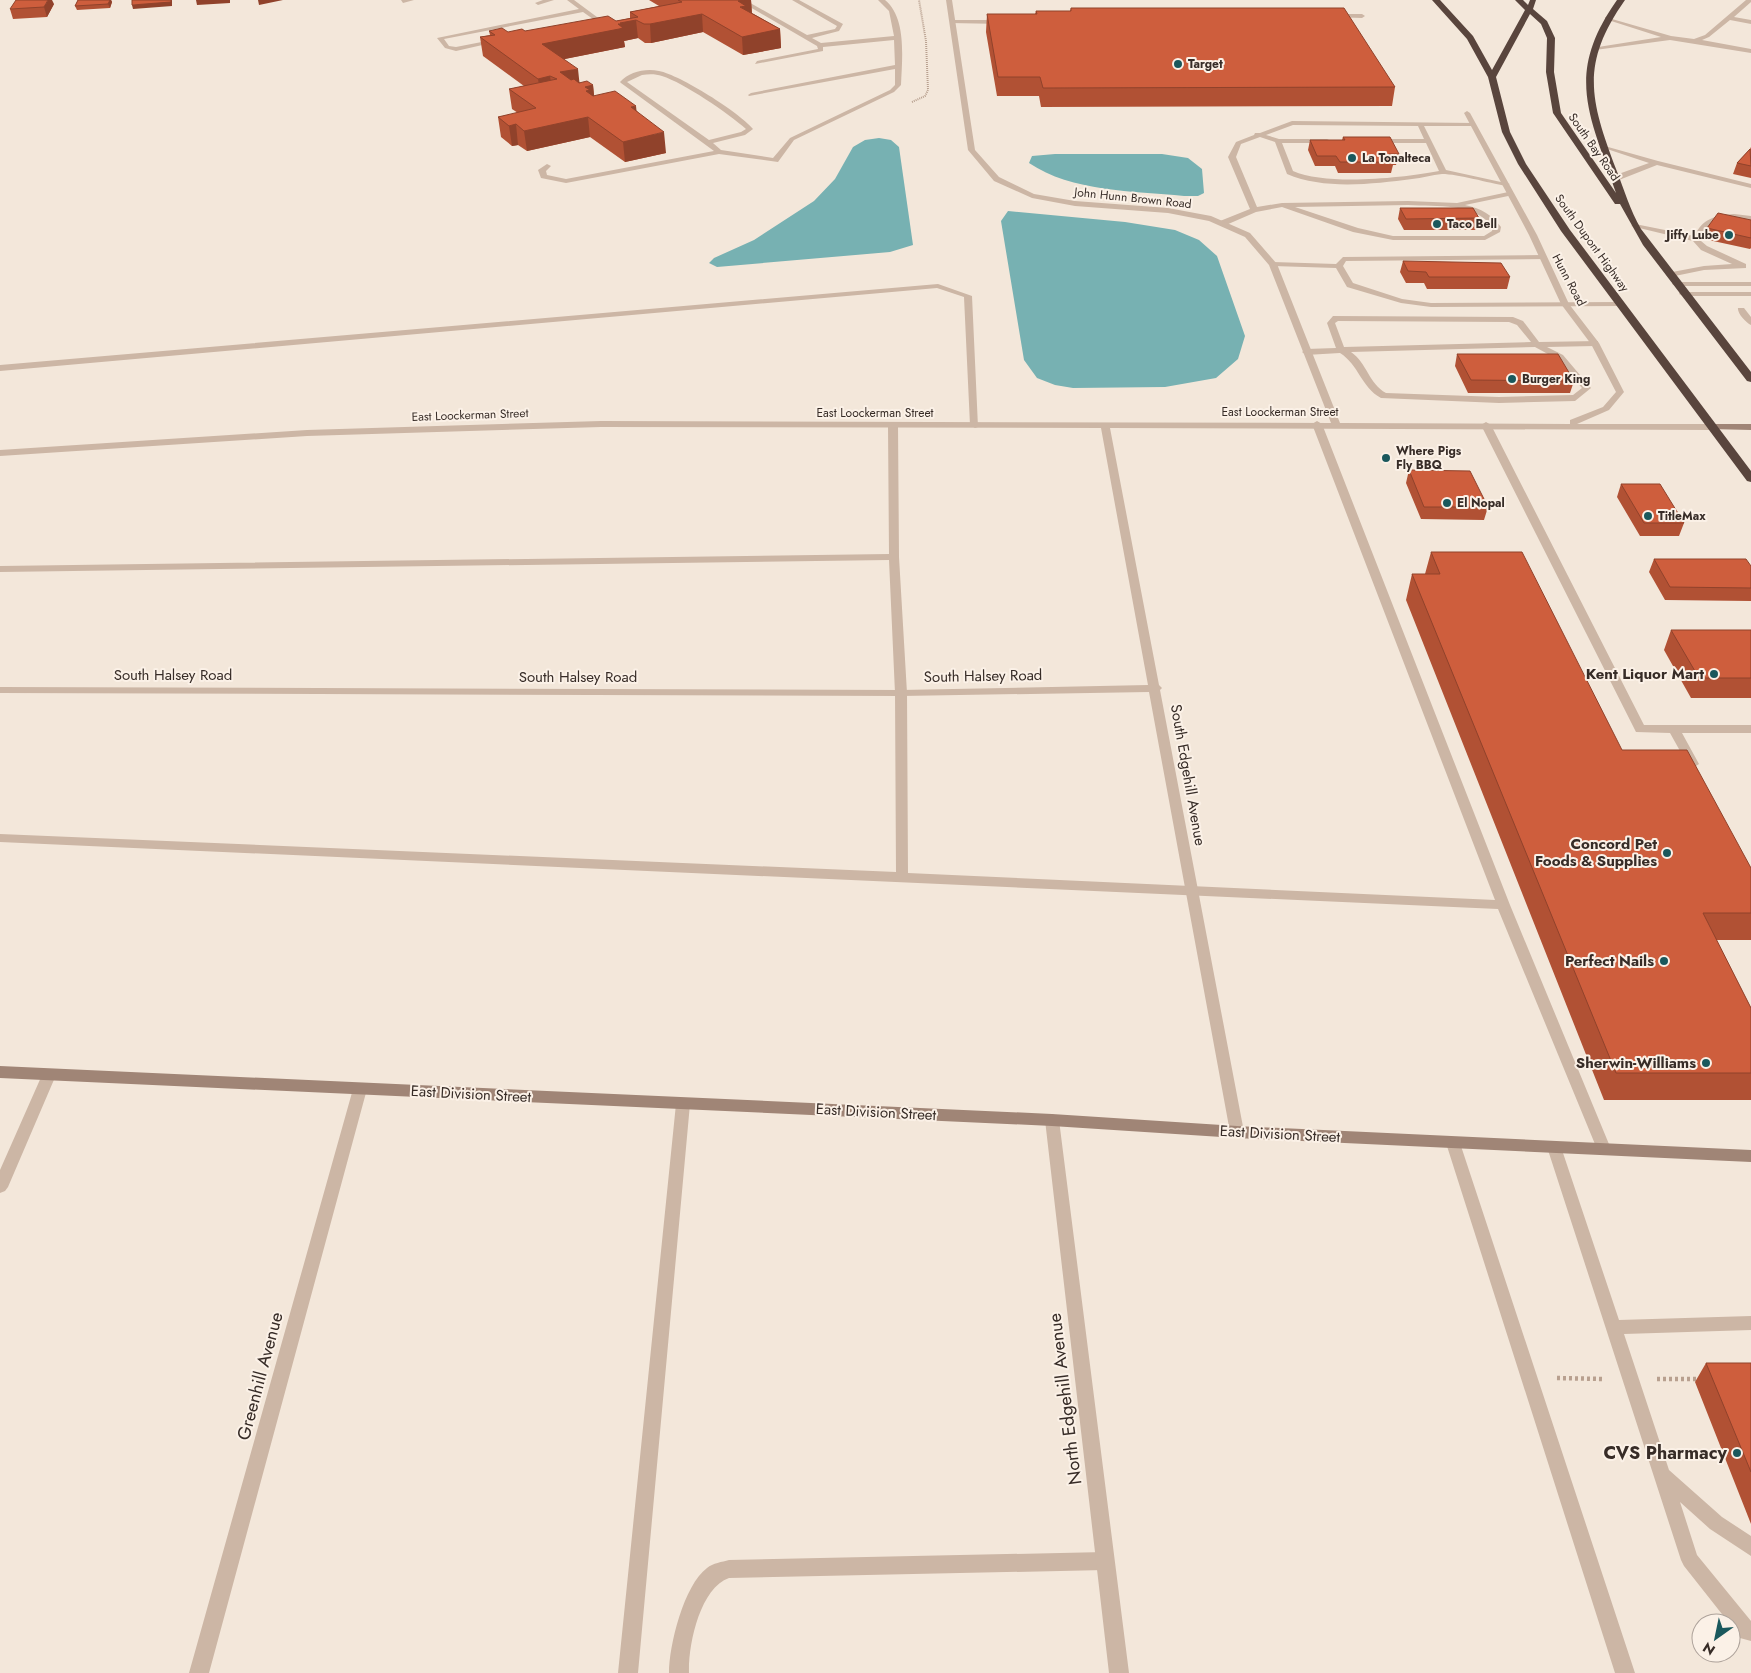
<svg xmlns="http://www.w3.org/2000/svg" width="1751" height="1673" viewBox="0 0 1751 1673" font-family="Jost,sans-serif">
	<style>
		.water { fill: #77b1b2 }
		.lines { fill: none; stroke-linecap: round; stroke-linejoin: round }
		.path-far1 { stroke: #b8a08f; stroke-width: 2; stroke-dasharray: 1 1; stroke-linecap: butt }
		.path { stroke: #b8a08f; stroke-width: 4.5; stroke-dasharray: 3 3; stroke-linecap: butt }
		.lane { fill: #ccb6a5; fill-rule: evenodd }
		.street { fill: #ccb6a5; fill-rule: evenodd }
		.secondary { fill: #a08576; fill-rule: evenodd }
		.highway { fill: #59453d; fill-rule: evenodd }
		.wall { fill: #b15134 }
		.shaded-wall { fill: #90422b }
		.building { fill: #ce5e3d; stroke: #90422b }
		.poi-dot { fill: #1a585c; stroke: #fbf1e7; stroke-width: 2 }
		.labels { text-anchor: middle; stroke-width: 4; stroke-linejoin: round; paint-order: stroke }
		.far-poi-label { font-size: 12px; font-weight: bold; fill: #372c27; stroke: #fbf1e7; text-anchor: start }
		.far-street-label { font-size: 12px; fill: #372c27; stroke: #fbf1e7 }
		.poi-label { font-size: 15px; font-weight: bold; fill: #372c27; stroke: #fbf1e7; text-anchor: end }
		.street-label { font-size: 15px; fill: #372c27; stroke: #fbf1e7 }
		.near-street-label { font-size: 18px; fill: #372c27; stroke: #fbf1e7 }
		.near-poi-label { font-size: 18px; font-weight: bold; fill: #372c27; stroke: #fbf1e7; text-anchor: end }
	</style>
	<rect width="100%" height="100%" fill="#f3e7da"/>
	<path class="water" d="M879,138L891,140L899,147L913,245L890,252L717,267L709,263L714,258L754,240L814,201L835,179L853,147L865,140Z
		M1055,154H1162L1188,158L1202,169L1204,193L1198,196H1184C1133,191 1072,192 1029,163L1032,156Z
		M1008,211L1125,222L1175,230L1199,240L1217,256L1245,336L1238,359L1216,378L1165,387L1073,388L1055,385L1037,378L1024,360L1001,221Z"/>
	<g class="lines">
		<path class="path-far1" d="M912,102L925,96L928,90L926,41L919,0"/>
		<path class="path" d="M1557,1378L1603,1379
			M1657,1379H1701"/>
		<path class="lane" d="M543,0H554L538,5L535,3Z
			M567,0H574L601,20L583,25V23L593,19L583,12L444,39L449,46L456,47L497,39L500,41L456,51L445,48L437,38L579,9Z
			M738,0H745L807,35L835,29L837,26L792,0H799L843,24L839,31L812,38L821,43L894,36L889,11L878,0H885C907,18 902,59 901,85L894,92L794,140L778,162L719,154L566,183L541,178L538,170L547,164L551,166L546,171L547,175L566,179L714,151L621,83L620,82C629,72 645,68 659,71C680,75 739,112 753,129L745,135L713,143L721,150L773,158L790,138L890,90L895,85V69L749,96L748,95L751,93L895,65L894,40L823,47V51L755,64L757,61L818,49L817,46ZM642,75C649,74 656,74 662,76C684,83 728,113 746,129L741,132L709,140L627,82Z
			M1746,0H1751V2L1734,17L1751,20V24L1730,20L1709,37L1702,40L1751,49V53L1670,40L1595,50L1592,48L1661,37L1605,19V17L1671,36L1694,39L1705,35Z
			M1332,14H1362L1365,16L1362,18L1330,17Z
			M952,20H1002L1005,22L1002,24L950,23Z
			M1292,121L1475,123V125L1473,126H1424L1446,170L1510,184L1506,186C1489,183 1458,174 1442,174C1432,175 1422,178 1412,179C1373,184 1324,190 1287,174L1275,142L1260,137L1241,144L1236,157L1257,207L1282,203L1408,201L1457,203L1513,191V195L1465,205C1482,209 1491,214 1501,227L1500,232L1485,240H1393L1353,232L1282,207L1256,212L1226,225H1220V221L1250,209L1228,157L1236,142L1254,135L1255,133H1260ZM1293,125L1418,126L1424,139H1374L1370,141L1374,143H1426L1439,171C1402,178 1327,186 1293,171L1282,143H1327L1331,141L1327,139H1279L1266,135ZM1408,205C1438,207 1473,202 1493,227L1492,231L1484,236H1393L1358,228L1295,207Z
			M1601,145L1658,161L1751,184V188L1657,165L1619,180H1613V176L1649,163L1601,147Z
			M1734,214L1751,216V220C1730,218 1707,217 1701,241L1707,246L1746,264V268L1704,270L1670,277L1666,275L1667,273L1704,266L1732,264L1701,250L1693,241L1631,226L1635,224L1695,236C1701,219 1717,215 1734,214Z
			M1543,255L1547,257L1546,259L1346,261L1343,266L1353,283L1402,299L1431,303L1621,302L1625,304L1621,306L1431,307L1401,303L1347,287L1336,268L1273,266L1269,264L1273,262L1336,264L1343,257Z
			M1673,282H1751V286H1676L1672,284Z
			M938,284L972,296L978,427L975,428L970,425L964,297L937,288L0,371V365Z
			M1680,292H1751V296H1683L1679,294Z
			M1738,308H1744L1751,317V325C1746,323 1737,313 1738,308Z
			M1333,316L1513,317L1523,321L1539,342L1598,341V345L1595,346L1547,347L1563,355L1591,388L1575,401L1499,403L1381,398C1361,387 1359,365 1340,353L1306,355L1302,352L1306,349L1336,348L1327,323ZM1338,321L1509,322L1517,325L1531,342L1344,347L1335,323ZM1535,347L1557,359L1582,388L1573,395L1499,397L1386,393C1369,384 1367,363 1351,352Z
			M1317,421L1322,424L1510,905L1611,1149L1609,1153L1604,1155L1599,1153L1597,1149L1498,909L0,842V834L896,872L895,693L889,560L0,572V566L889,554L888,426L893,423L898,426L899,557L907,693L908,873L1495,900L1312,424Z
			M1486,422L1491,425L1644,725H1751V733H1682L1699,764L1693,768L1689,767L1670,733L1636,732L1481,425Z
			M49,1069L54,1071L56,1075L8,1187L5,1191L0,1193V1170L42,1075L44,1071Z
			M683,1098L688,1100L690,1104L638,1673H618L676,1104L678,1100Z
			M1453,1137L1458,1139L1460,1143L1635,1673H1615L1446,1143L1448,1139Z
			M1554,1141L1559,1143L1561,1147L1619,1320L1751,1316V1330L1624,1334L1669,1470L1722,1517L1751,1536V1556L1710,1529L1680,1502L1697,1555L1751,1621V1641L1740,1638L1731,1623H1729L1684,1566L1681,1560L1547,1147L1549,1143Z
			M1105,1552L1111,1555L1114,1561L1111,1567L1105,1570L729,1578C700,1588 688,1645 689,1673H669C669,1645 684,1585 707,1568C713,1563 722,1562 729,1560Z"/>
		<path class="street" d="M401,0H414L403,3Z
			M946,0H952L975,150L999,177L1034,194L1075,201L1168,208L1211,216L1250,233L1277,264L1340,423L1570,424V420L1603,407L1616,392L1591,344L1561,304L1529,235L1464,113L1467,111L1470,113L1537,235L1569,304L1599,343L1624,392L1609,410L1577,424H1713L1718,427L1713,430L1110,428L1159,685L1162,688L1160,690L1244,1132L1242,1136L1237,1138L1232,1136L1230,1132L1149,692L901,696L0,693V687L901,690L1148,685L1101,428L601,427L307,436L0,456V450L307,430L601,421L1331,423L1269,265L1245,237L1209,221L1168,213L1075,206L1032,198L994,181L968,150Z
			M360,1083L365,1085L367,1089L209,1673H189L353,1089L355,1085Z
			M1052,1114L1057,1116L1059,1120L1129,1673H1109L1045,1120L1047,1116Z"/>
		<path class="secondary" d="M1713,424H1751V430L1710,429L1708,427Z
			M0,1066L1052,1114L1237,1126L1751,1150V1162L1237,1138L1052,1126L0,1078Z"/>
		<path class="highway" d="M1432,0H1440L1473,36L1492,70L1525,10L1515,0H1523L1528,5L1530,0H1536L1533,9L1547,21L1555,38L1554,72L1561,113L1616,193C1590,115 1564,75 1617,0H1625C1580,64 1590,100 1616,169C1624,189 1630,210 1641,229L1751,372V382L1747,381L1643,245L1620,204H1615L1553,113L1546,72L1547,38L1541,24L1530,14L1496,77L1510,132L1526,164L1570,230L1751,471V482L1747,481L1561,231L1518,164L1502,132L1488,77L1467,39Z"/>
	</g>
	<path class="wall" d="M78,0H111L112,2L110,8L77,10L75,6Z
		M649,0H751L752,13L780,29L781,48L743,55L703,32L651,43H645L638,38L624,41L625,47L620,48L564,59L580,83L593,85L594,96L637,111L666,153L625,162L590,137L527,151L518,145L512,146L501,137L498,117L518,113L512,109L509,89L524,86L483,56L480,37L490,35L489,31L508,32L525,31L616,21L630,18V12L659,6Z
		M54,4L47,17L13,19L10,9Z
		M1071,8L1395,87L1392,106L1041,107L1039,96H997L986,32L987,14H1035L1036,11H1070Z
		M1343,137L1399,154L1396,165H1393L1391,173H1338L1335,166H1315L1308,150L1310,140H1342Z
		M1751,147V178L1733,174L1737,163L1750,149Z
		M1400,208L1479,218L1477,230H1404L1398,219Z
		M1751,220V248L1750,249L1704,239L1707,228Z
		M1403,261L1510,277L1507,289H1427L1424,283H1406L1400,272Z
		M1457,354L1574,381L1570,393H1468L1455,366Z
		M1409,470L1488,507L1484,520L1421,519L1406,483Z
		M1621,484L1684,523L1679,536H1640L1617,497Z
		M1431,552L1622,750L1751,868V940H1716L1751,1008V1100H1604L1406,600L1412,574H1425Z
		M1654,559L1751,566V601L1665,600L1649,572Z
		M1671,630H1751V698H1691L1664,650Z
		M1706,1363H1751V1524L1695,1382Z"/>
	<path class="shaded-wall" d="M48,0H52L54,4L47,17L44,7Z
		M110,0H111L112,2L110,8L108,4Z
		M172,0V6L133,9L132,5Z
		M196,0H230V3L197,5Z
		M258,0H283L259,5Z
		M745,0H751L752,17L747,18L738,1Z
		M702,14L703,32L651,43L650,24Z
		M636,20L638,38L624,41L625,47L545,63L542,44L618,24L620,23Z
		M780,29L781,48L743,55L742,37Z
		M578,69L580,88L560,72Z
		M550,76L553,96L541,98L538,79Z
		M593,85L595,105L587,107L585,87Z
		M636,106L638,125L631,107Z
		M588,117L590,137L527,151L524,131Z
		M516,124L518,145L512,146L509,126Z
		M664,132L666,153L625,162L623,142Z"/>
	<path class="building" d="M16,0H48L44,7L10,9Z
		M78,0H110L108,4L75,6Z
		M132,0H171V2L132,5Z
		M678,0H745L738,1L746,6L740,7L780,29L742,37L702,14L650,24H644L636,20L620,23L622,24H618L623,28L619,29L542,44L578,69L560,72L571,80L574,79L579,83L587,81L593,85L585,87L590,90L586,91L593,96L615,91L636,106L631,107L664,132L623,142L588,117L524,131L516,124L509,126L498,117L536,108L509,89L557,79L550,76L538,79L480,37L495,35L489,31L502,28L508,32L522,29L525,31L608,16L616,21L638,17L630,12L682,2Z
		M1071,8H1344L1395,87L1043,88L1040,77H998L987,14H1037L1036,11H1071Z
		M1343,137H1390L1399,154H1389L1393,162H1340L1336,156H1317L1310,140H1345Z
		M1750,149L1751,166L1737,163Z
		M1400,208H1473L1479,218L1406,219Z
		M1718,213L1751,220V238L1707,228Z
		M1403,261L1501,263L1510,277H1429L1426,272L1408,271Z
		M1457,354H1558L1574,381L1471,380Z
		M1409,470L1470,471L1488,507H1424Z
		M1621,484H1660L1684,523H1644Z
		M1431,552H1522L1622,750H1687L1751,868V913H1703L1751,1008V1073H1616L1412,574H1440Z
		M1654,559H1746L1751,566V588L1670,587Z
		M1671,630H1751V678H1699Z
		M1706,1363H1751V1472Z"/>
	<g class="poi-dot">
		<circle cx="1178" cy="64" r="5"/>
		<circle cx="1352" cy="158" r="5"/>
		<circle cx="1437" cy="224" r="5"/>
		<circle cx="1729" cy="235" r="5"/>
		<circle cx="1512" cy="379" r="5"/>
		<circle cx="1386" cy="458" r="5"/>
		<circle cx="1447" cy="503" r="5"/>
		<circle cx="1648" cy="516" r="5"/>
		<circle cx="1714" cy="674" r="5"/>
		<circle cx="1667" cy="853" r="5"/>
		<circle cx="1664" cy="961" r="5"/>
		<circle cx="1706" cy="1063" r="5"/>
		<circle cx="1737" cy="1453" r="5"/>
	</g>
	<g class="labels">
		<g class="far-poi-label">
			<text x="1188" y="68">Target</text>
			<text x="1362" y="162">La Tonalteca</text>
			<text x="1447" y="228">Taco Bell</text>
			<text x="1719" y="239" text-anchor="end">Jiffy Lube</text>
			<text x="1522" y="383">Burger King</text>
			<text x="1396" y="455">Where Pigs<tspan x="1396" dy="14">Fly BBQ</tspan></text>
			<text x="1457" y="507">El Nopal</text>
			<text x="1658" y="520">TitleMax</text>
		</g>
		<g class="far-street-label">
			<text transform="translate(1594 147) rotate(55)" y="4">South Bay Road</text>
			<text transform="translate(1133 198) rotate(6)" y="4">John Hunn Brown Road</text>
			<text transform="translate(1592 243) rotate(54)" y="4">South Dupont Highway</text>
			<text transform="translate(1569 280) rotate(62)" y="4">Hunn Road</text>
			<text x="1280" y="416">East Loockerman Street</text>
			<text x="875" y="417">East Loockerman Street</text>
			<text transform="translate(470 415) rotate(-2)" y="4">East Loockerman Street</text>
		</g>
		<g class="poi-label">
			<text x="1704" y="679">Kent Liquor Mart</text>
			<text x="1657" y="849">Concord Pet<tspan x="1657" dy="17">Foods &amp; Supplies</tspan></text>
			<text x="1654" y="966">Perfect Nails</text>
			<text x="1696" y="1068">Sherwin-Williams</text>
		</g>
		<g class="street-label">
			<text x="173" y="680">South Halsey Road</text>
			<text transform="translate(983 676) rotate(-1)" y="5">South Halsey Road</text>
			<text x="578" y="682">South Halsey Road</text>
			<text transform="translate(1188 775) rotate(80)" y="5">South Edgehill Avenue</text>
			<text transform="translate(471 1094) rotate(3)" y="5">East Division Street</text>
			<text transform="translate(876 1112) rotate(3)" y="5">East Division Street</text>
			<text transform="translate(1280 1134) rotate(3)" y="5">East Division Street</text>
		</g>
		<g class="near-street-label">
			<text transform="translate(260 1376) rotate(-75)" y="6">Greenhill Avenue</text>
			<text transform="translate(1065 1399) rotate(-97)" y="6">North Edgehill Avenue</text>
		</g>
		<g class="near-poi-label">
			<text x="1727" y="1459">CVS Pharmacy</text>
		</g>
	</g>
	<g transform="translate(1716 1638) rotate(213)"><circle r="24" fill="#fbf1e7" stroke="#ada29a"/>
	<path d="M0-4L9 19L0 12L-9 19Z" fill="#1a585c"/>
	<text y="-8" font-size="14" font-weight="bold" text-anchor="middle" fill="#372c27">N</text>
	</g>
</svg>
